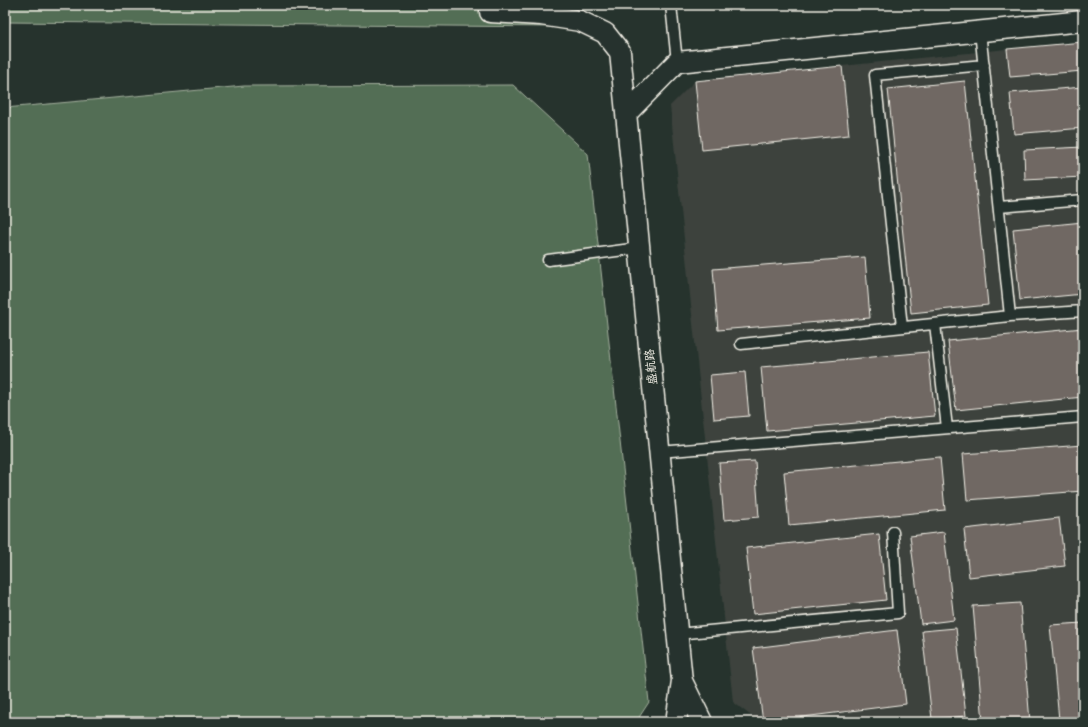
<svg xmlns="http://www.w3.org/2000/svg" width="1088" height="727" viewBox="0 0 1088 727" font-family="Delius,'LXGW WenKai TC',sans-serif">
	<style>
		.built { fill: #3c433d }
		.green { fill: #536e55; stroke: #a4b09e }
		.building { fill: #706763; stroke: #f4f1e8 }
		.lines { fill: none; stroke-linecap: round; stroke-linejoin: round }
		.lane-casing { stroke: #f4f1e8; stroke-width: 13 }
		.street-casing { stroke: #f4f1e8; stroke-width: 23 }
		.lane { stroke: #26332d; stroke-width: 10 }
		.street { stroke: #26332d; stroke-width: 20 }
		.labels { text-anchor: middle; stroke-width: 4; stroke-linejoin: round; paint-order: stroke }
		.street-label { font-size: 12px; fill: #f4f1e8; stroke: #26332d }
	</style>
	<rect width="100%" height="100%" fill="#26332d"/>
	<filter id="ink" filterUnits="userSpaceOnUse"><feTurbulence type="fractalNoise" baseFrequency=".025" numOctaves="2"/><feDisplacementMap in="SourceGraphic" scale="8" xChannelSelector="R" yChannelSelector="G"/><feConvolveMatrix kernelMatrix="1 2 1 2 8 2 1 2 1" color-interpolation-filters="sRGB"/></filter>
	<g filter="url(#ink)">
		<path class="built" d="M1083,42V722H759L733,702L670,106L695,81L1007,49Z"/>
		<path class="green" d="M5,5H555L556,27L5,22Z
			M513,85L588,154L649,702L636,722H5V108L244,86Z"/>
		<path class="building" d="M1083,42V71L1010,77L1007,49Z
			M842,66L849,135L702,150L695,81Z
			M965,81L988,305L911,313L888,89Z
			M1083,87V128L1014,134L1010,93Z
			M1083,147V177L1025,180L1024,150Z
			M1083,222V294L1020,300L1013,229Z
			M865,257L870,318L718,330L713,269Z
			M1083,328V397L956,410L948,341Z
			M928,352L935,416L767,431L761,367Z
			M745,372L749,416L714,419L710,375Z
			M1083,445V491L967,500L963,454Z
			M940,457L945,510L789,525L784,472Z
			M755,461L759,517L724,520L719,463Z
			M1059,518L1065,566L969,577L964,529Z
			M944,532L954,620L921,624L910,536Z
			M879,534L886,600L753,614L746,548Z
			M1020,603L1030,722H983L973,606Z
			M1083,623V718L1059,720L1050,625Z
			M956,628L966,716L932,719L922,631Z
			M897,630L906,704L763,722L753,648Z"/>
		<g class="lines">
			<g class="lane-casing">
				<path id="lane" d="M671,5L677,62
					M999,207L1083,200
					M548,260L639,248
					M1010,316L1083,311
					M935,324L947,428
					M902,327L875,75L984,65
					M741,344L1010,316L980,31
					M659,452L1083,417
					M677,634L898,613L893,532"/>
			</g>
			<g class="street-casing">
				<path id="street" d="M490,12L541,15L580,21L605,33L620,52L682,681L676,722
					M626,114L677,62L1083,21
					M682,681L702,722"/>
			</g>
			<use href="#lane" class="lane"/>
			<use href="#street" class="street"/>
		</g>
	</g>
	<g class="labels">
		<g class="street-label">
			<text transform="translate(651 367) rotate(-96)" y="4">盛航路</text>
		</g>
	</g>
	<rect width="1088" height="727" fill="none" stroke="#26332d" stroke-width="20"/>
	<rect x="10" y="10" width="1068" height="707" fill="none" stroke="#f4f1e8" stroke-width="1.5" filter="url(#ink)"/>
</svg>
